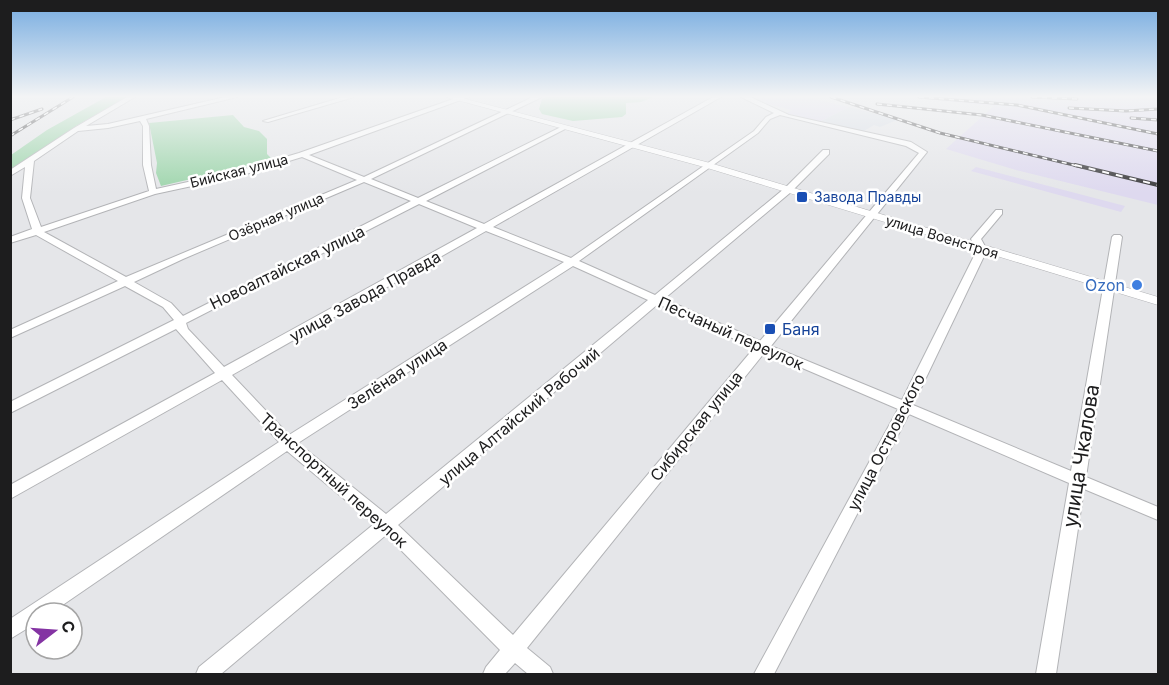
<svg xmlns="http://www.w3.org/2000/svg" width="1169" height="685" viewBox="0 0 1169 685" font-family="Inter,sans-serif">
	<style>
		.built { fill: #d6dce5 }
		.industrial { fill: #ded9ef }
		.green { fill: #9dd5ab }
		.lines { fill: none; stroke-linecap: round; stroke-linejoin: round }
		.minor-casing { stroke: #b3b4b7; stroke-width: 2 }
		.tertiary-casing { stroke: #b3b4b7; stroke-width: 1 }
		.minor { fill: #fff; fill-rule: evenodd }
		.tertiary { fill: #fff; fill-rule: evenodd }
		.rail-far1-casing { stroke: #363638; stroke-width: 3 }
		.rail-casing { stroke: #363638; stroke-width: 4 }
		.rail-far1 { stroke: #fff; stroke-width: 1.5; stroke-dasharray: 5; stroke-linecap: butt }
		.rail { stroke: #fff; stroke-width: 2; stroke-dasharray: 7; stroke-linecap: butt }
		.transit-dot { fill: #1a4fb4; stroke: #fff; stroke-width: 2 }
		.shop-dot { fill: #3f7fe0; stroke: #fff; stroke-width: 2 }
		.labels { text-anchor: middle; stroke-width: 5; stroke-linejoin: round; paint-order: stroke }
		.far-street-label { font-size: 14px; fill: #1d1d1e; stroke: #fff }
		.far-transit-label { font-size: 14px; fill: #164399; stroke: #fff; text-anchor: start }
		.street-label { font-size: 16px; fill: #1d1d1e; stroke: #fff }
		.shop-label { font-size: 16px; fill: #366cbe; stroke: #fff; text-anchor: end }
		.transit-label { font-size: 16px; fill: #164399; stroke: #fff; text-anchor: start }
		.near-street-label { font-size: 20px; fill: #1d1d1e; stroke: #fff }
	</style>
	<rect width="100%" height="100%" fill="#e5e6e9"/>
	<path class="built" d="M849,107L876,114L897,120L880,127L874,125L862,132L819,122Z"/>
	<path class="industrial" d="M755,97H805L849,107L819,122L787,113L792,110L768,104Z
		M903,97H1158V205L1016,170L946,149L994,106Z
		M976,167L1125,206L1121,212L971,171Z"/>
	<path class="green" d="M106,97H127L76,126L11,170V155L47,130Z
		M546,97H653L641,102L626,103V114L622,117L573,121L542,114L539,109L542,99Z
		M233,115L244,127L259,131L267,139V154L273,160L161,186L156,173L157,163L149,123Z"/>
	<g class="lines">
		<g class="minor-casing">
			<path id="minor" d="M127,97H135L86,126L108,124L225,97H237L146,119L149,126L151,165L156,189L238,171L299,153L459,97H469L309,155L364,177L533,97H542L371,179L418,198L563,126H567V128L426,201L484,224L713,97H721L493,227L571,258L754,131L766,117L774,113L741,97H750L789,115L911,142L927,152L771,346L902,400L977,250L971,239L996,210H1002V214L981,239L987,250L913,405L1071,471L1112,237L1114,235H1120L1122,237L1086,477L1158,507V520L1084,489L1056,674H1036L1069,483L909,414L774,674H754L898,409L765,352L527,648L550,667L553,674H528L515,663L505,674H483L486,667L500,650L386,535L221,674H196L199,667L374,524L287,451L51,613H36V623L10,639V619L279,442L222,380L10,499V485L215,373L176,329L10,413V402L174,320L163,307L125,286L10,338V330L118,281L36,235L10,243V237L32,229L22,198L25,167L10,176V170L74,128ZM780,115L906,146L919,153L760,341L664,299L791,192L829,154V150H823L785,188L655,295L579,261L758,133L770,119ZM140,121L143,126V165L149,191L41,227L30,198L34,161L78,131L108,128ZM302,157L357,180L126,277L44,232L155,194L243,175ZM364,182L411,201L183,316L171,303L134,282L183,259ZM419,204L477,228L224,367L188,329L186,323ZM486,231L564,262L289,435L232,375ZM573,266L648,300L386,514L298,443ZM658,304L754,348L513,635L398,525Z
				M343,97H354L268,122L263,121Z"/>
		</g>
		<g class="tertiary-casing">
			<path id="tertiary" d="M446,97H458L710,163L1158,297V305L704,167Z"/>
		</g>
		<use href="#minor" class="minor"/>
		<use href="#tertiary" class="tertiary"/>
		<g class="rail-far1-casing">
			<path id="rail-far1" d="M831,97L940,133L1082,167
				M919,97L1017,105L1158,134
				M1032,97L1077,99
				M877,104L982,115L1158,151
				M1069,108L1126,111L1158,109
				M1131,118L1158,120
				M10,120L42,109
				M10,136L73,97"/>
		</g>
		<g class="rail-casing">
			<path id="rail" d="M1075,165L1158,185"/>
		</g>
		<use href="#rail-far1" class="rail-far1"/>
		<use href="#rail" class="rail"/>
	</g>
	<linearGradient id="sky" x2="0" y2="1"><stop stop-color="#75abe0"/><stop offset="0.5" stop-color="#f3f4f5"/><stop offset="1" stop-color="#f3f4f5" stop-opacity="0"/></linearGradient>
	<rect width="1169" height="193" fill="url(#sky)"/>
	<g class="transit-dot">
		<rect x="796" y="191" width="12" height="12" rx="3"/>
		<rect x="764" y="323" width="12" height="12" rx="3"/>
	</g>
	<circle class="shop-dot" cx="1137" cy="285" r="6"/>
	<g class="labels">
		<g class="far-street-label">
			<text transform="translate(239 171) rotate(-14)" y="5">Бийская улица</text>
			<text transform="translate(276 217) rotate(-23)" y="5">Озёрная улица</text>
			<text transform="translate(942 237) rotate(17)" y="5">улица Военстроя</text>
		</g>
		<g class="far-transit-label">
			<text x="814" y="202">Завода Правды</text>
		</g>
		<g class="street-label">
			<text transform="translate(287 267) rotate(-26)" y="6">Новоалтайская улица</text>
			<text transform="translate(365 296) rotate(-29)" y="6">улица Завода Правда</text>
			<text transform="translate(731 333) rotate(24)" y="6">Песчаный переулок</text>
			<text transform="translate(397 374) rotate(-33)" y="6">Зелёная улица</text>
			<text transform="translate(519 416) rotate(-40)" y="6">улица Алтайский Рабочий</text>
			<text transform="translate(696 426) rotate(-51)" y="6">Сибирская улица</text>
			<text transform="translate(886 442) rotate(-63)" y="6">улица Островского</text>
			<text transform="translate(334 480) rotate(42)" y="6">Транспортный переулок</text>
		</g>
		<g class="shop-label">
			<text x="1125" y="291">Ozon</text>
		</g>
		<g class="transit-label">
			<text x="782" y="335">Баня</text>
		</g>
		<g class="near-street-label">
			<text transform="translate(1081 456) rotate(-81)" y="7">улица Чкалова</text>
		</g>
	</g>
	<rect width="1169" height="685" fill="none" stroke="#1d1d1e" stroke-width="24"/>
	<g transform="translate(54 631) rotate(73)"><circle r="28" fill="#ffffff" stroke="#a5a5a5" stroke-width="1.5"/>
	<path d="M0-4.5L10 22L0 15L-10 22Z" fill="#8433a3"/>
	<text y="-9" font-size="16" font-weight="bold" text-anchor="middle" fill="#1d1d1e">С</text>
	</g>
</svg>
